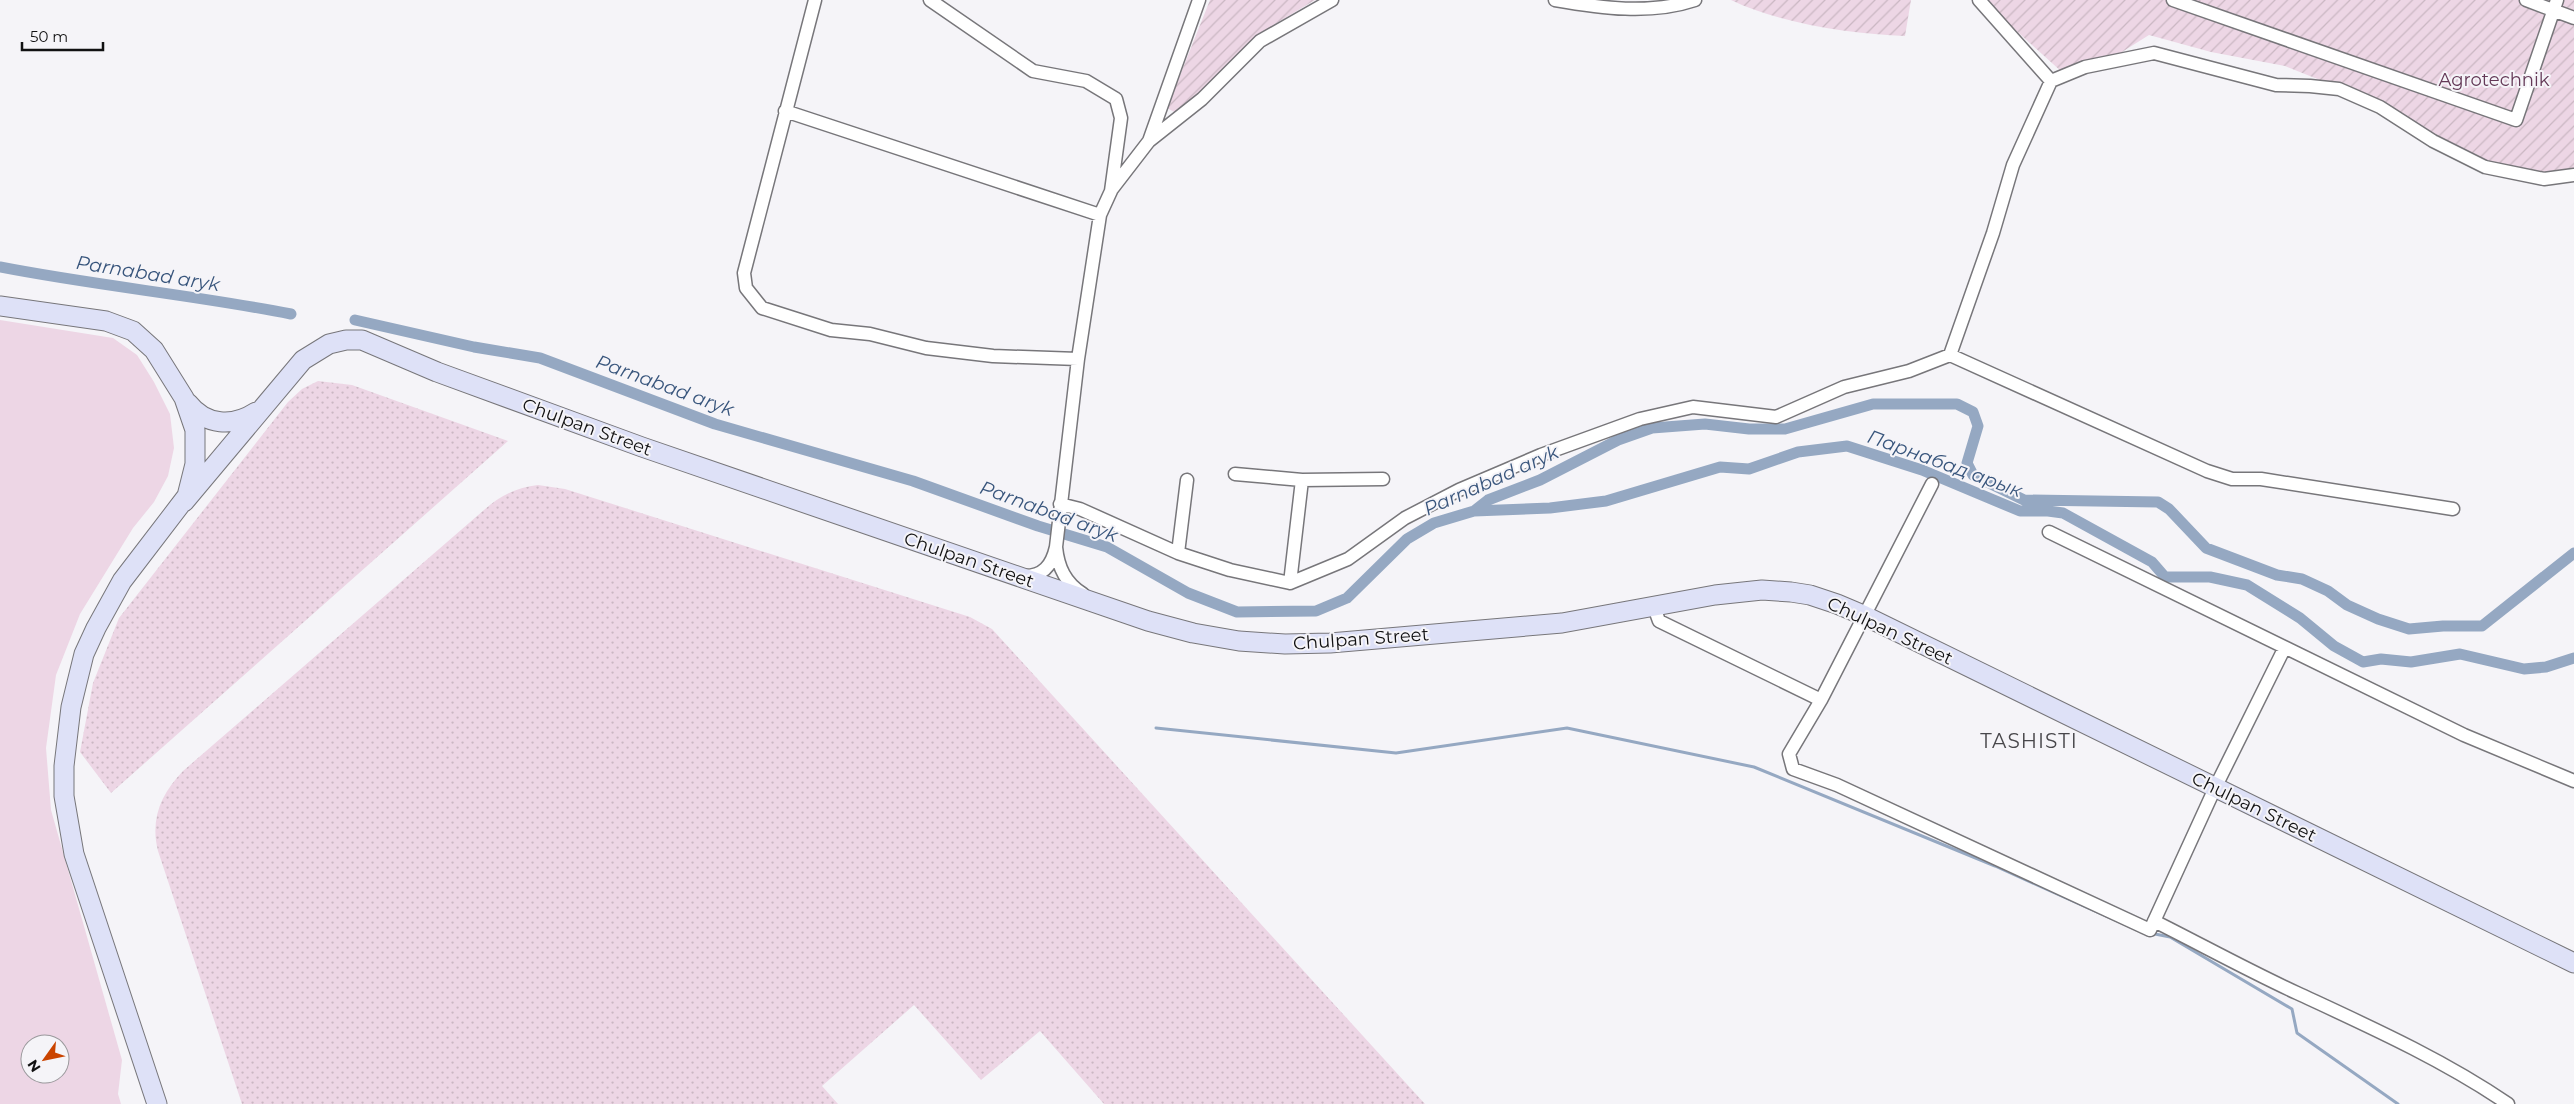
<svg xmlns="http://www.w3.org/2000/svg" width="2574" height="1104" viewBox="0 0 2574 1104" font-family="Montserrat,sans-serif">
	<style>
		.grass { fill: url(#grass-dots) }
		.garden { fill: url(#garden-furrows) }
		.pitch { fill: #edd6e5; fill-rule: evenodd }
		.lines { fill: none; stroke-linecap: round; stroke-linejoin: round }
		.stream { stroke: #95a8c2; stroke-width: 3 }
		.canal { stroke: #95a8c2; stroke-width: 11 }
		.street-casing { stroke: #77767a; stroke-width: 15 }
		.secondary-casing { stroke: #77767a; stroke-width: 21 }
		.street { stroke: #fff; stroke-width: 12 }
		.secondary { stroke: #dee1f7; stroke-width: 19 }
		.labels { text-anchor: middle; stroke-width: 4; stroke-linejoin: round; paint-order: stroke }
		.park-label { font-size: 18px; fill: #643957; stroke: #f5f4f8 }
		.street-label { font-size: 18px; fill: #111112; stroke: #f5f4f8 }
		.water-label { font-size: 19px; font-style: italic; fill: #38557c; stroke: #f5f4f8 }
		.quarter-label { font-size: 20px; letter-spacing: 1px; fill: #48474b; stroke: #f5f4f8 }
	</style>
	<defs>
		<pattern id="grass-dots" width="8" height="8" patternUnits="userSpaceOnUse" patternTransform="scale(1.25)"><rect width="8" height="8" fill="#edd6e5"/><path d="M2 2h.1M6 6h.1" fill="none" stroke="#cab7c3" stroke-width="1.8" stroke-linecap="round"/></pattern>
		<pattern id="garden-furrows" width="10" height="10" patternUnits="userSpaceOnUse" patternTransform="scale(1.25)"><rect width="10" height="10" fill="#edd6e5"/><path d="M-1 1l2-2M0 10L10 0M9 11l2-2" fill="none" stroke="#cab7c3"/></pattern>
	</defs>
	<rect width="100%" height="100%" fill="#f5f4f8"/>
	<path class="grass" d="M318,381L352,385L508,441L111,793L80,752L93,683L119,618L288,402L302,389Z
		M538,485L565,489L970,617L992,629L1425,1104H1104L1040,1031L981,1080L914,1005L822,1086L838,1104H242L158,851C150,819 161,794 183,771L484,510C500,496 517,487 538,485Z"/>
	<path class="garden" d="M1210,0H1315L1275,24L1178,114L1167,108Z
		M1731,0H1911L1905,36C1851,34 1781,24 1731,0Z
		M1982,0H2574V172L2545,177L2487,165L2340,88L2285,66L2211,52L2149,35L2114,57L2063,73Z"/>
	<path class="pitch" d="M0,320L113,338L137,355L154,382L170,414L174,448L168,476L154,502L133,528L80,614L56,675L46,748L51,810L122,1060L118,1094L121,1104H0ZM30,1044H60V1074H30Z"/>
	<g class="lines">
		<path class="stream" d="M1156,728L1396,753L1567,728L1754,767L1995,866L2137,930
			M2150,933L2170,937L2292,1009L2297,1033L2398,1104"/>
		<path class="canal" d="M0,267C97,286 195,295 291,314
			M355,320L474,347L540,358L715,424L913,481L1038,526L1107,547L1188,593L1237,612L1316,611L1347,598L1407,539L1434,523L1474,511L1488,500L1540,480L1618,440L1652,428L1705,424L1749,429H1785L1873,404H1957L1973,412L1978,426L1967,463L1973,475L2024,500L2158,502L2169,509L2206,548L2277,575L2302,579L2328,591L2347,605L2378,619L2409,629L2443,626H2482L2574,553
			M1474,511L1550,508L1606,501L1720,467L1749,469L1798,452L1847,446L1922,470L2020,511H2048L2063,513L2152,562L2165,577H2210L2247,585L2300,618L2334,646L2363,662L2381,659L2411,662L2460,654L2524,669L2546,667L2574,658"/>
		<g class="street-casing">
			<path id="street" d="M815,0L744,273L746,288L762,308L831,330L870,334L926,348L993,356L1078,359
				M930,0L1033,71L1086,81L1116,99L1121,118L1111,191L1100,215L1078,359L1056,547
				M1555,0C1601,8 1650,15 1695,0
				M1979,0L2051,81
				M2173,0L2516,120L2557,0
				M2526,0L2574,18
				M785,111L1100,215
				M1149,141L1202,99L1260,41L1332,0
				M1112,189L1149,141L1199,0
				M1950,355L1993,233L2013,165L2051,81L2085,67L2154,53L2276,85L2310,86L2339,89L2380,107L2433,141L2485,167L2544,179L2574,175
				M1235,474L1302,480L1383,479
				M1932,484L1821,700L1789,754L1793,769L1837,785L2150,930L2215,788L2284,649
				M1060,504L1080,509L1178,553L1230,570L1290,583L1348,559L1405,518L1459,490L1541,455L1640,419L1693,407L1776,417L1844,387L1909,371L1950,355L2207,471L2232,479H2261L2453,509
				M2049,532L2464,735L2574,781
				M1178,553L1187,480
				M1023,576C1043,577 1052,565 1056,547C1058,567 1065,583 1083,594
				M1290,583L1302,480
				M1654,607L1659,621L1821,700
				M2154,921C2202,945 2249,971 2297,993C2368,1026 2442,1059 2508,1104"/>
		</g>
		<g class="secondary-casing">
			<path id="secondary" d="M0,306L106,321L133,331L154,350L184,398L195,430V464L187,496L122,581L96,628L84,654L71,707L64,766V796L74,854L157,1104
				M188,403C206,426 233,427 256,412
				M184,502L303,360L329,344L346,340H362L437,372L642,447L1148,621L1193,633L1239,641L1285,644L1330,643L1562,623L1715,595L1762,590L1791,592L1810,595L1837,604L1863,615L2574,963"/>
		</g>
		<use href="#street" class="street"/>
		<use href="#secondary" class="secondary"/>
	</g>
	<g class="labels">
		<g class="park-label">
			<text x="2494" y="86">Agrotechnik</text>
		</g>
		<g class="street-label">
			<text transform="translate(587 427) rotate(20)" y="6">Chulpan Street</text>
			<text transform="translate(969 560) rotate(19)" y="6">Chulpan Street</text>
			<text transform="translate(1890 631) rotate(25)" y="6">Chulpan Street</text>
			<text transform="translate(1361 639) rotate(-4)" y="6">Chulpan Street</text>
			<text transform="translate(2254 807) rotate(26)" y="6">Chulpan Street</text>
		</g>
		<g class="water-label">
			<text transform="translate(148 273) rotate(9)" y="7">Parnabad aryk</text>
			<text transform="translate(665 385) rotate(20)" y="7">Parnabad aryk</text>
			<text transform="translate(1945 463) rotate(20)" y="7">Парнабад арык</text>
			<text transform="translate(1491 480) rotate(-24)" y="7">Parnabad aryk</text>
			<text transform="translate(1049 511) rotate(20)" y="7">Parnabad aryk</text>
		</g>
		<g class="quarter-label">
			<text x="2029" y="748">TASHISTI</text>
		</g>
	</g>
	<g transform="translate(45 1059) rotate(237)"><circle r="24" fill="#f5f4f8" stroke="#9a999c"/>
	<path d="M0-4L9 19L0 12L-9 19Z" fill="#ca4400"/>
	<text y="-8" font-size="14" font-weight="bold" text-anchor="middle" fill="#111112">N</text>
	</g>
	<path d="M22 42v8h81v-8" fill="none" stroke="#111112" stroke-width="2.5"/>
	<text x="30" y="42" font-size="15" fill="#111112" stroke="#f5f4f8" stroke-width="4" paint-order="stroke">50 m</text>
</svg>
